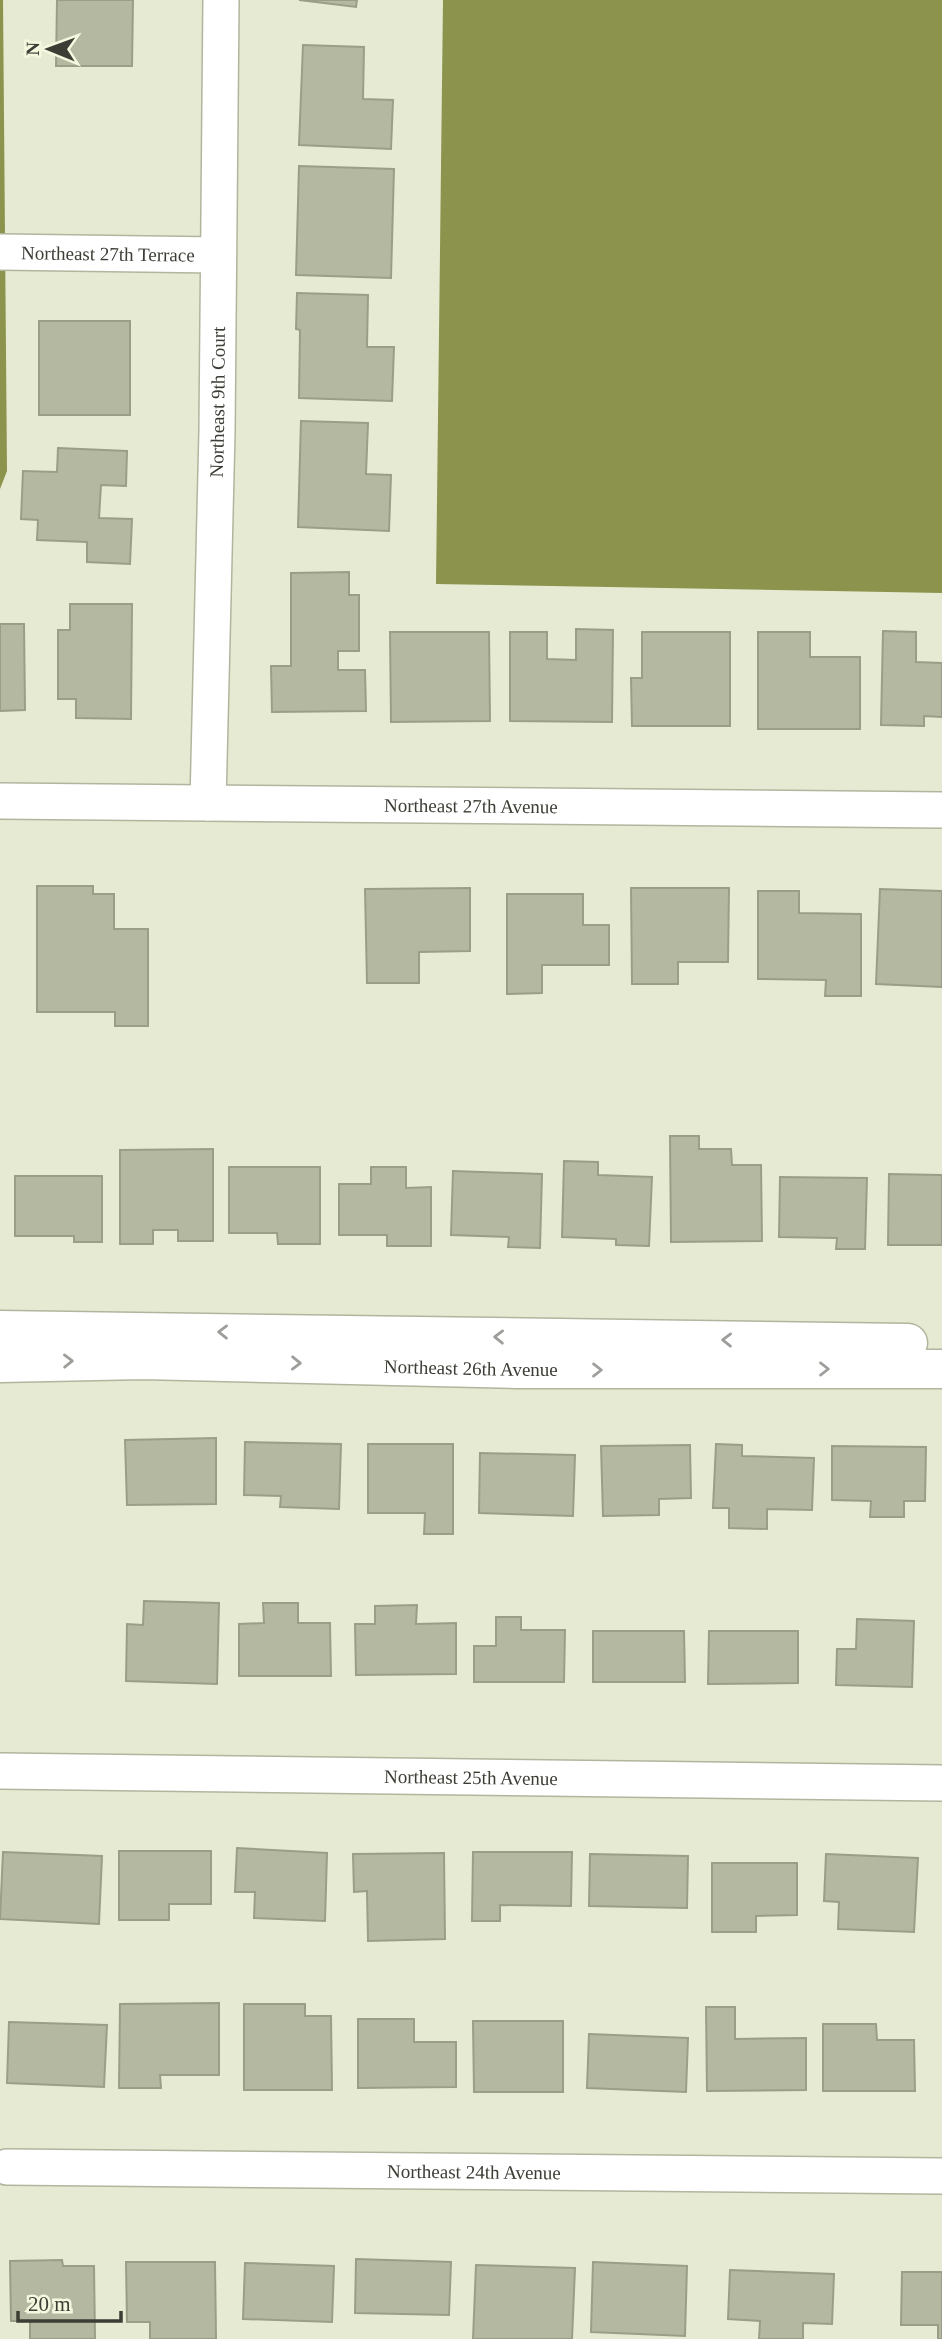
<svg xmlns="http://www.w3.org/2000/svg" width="942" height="2339" viewBox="0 0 942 2339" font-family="'Times New Roman',serif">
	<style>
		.water { fill: #8c934d }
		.building { fill: #b5b8a1; stroke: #9b9e87; stroke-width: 2 }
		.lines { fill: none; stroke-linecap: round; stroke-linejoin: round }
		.minor-casing { stroke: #b2b59e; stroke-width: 38 }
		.tertiary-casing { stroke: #b2b59e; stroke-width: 41 }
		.minor { stroke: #fff; stroke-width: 35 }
		.tertiary { stroke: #fff; stroke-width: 38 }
		.oneway { stroke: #9e9e9a }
		.labels { text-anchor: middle; stroke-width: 5; stroke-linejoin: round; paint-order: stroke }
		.street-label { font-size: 19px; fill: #3c3d34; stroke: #f4f8df }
	</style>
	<rect width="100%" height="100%" fill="#e7ead2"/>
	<path class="water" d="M0,0H3L7,471L0,489Z
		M443,0H942V593L436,584Z"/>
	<path class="building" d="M57,0H133L132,66H56Z
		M299,0H357L356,7Z
		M303,45L364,47L363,99L393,100L391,149L299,145Z
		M299,166L394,169L391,278L296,275Z
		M297,293L368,295L367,347H394L392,401L299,398L300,330L296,329Z
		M39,321H130V415H39Z
		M301,421L368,423L366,474L391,475L389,531L298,527Z
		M58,448L127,451L126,486L101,485L99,518L132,519L130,564L87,562V542L37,540L38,520L21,519L23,471L57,472Z
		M349,572V595H359V651H338V670H365L366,711L272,712L271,666H291V573Z
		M70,604H132L131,719L76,718V699H58V630H70Z
		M0,624H24L25,710L0,711Z
		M576,629L613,630L612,722L510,721V632H547V659L576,660Z
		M883,631L916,632V662L942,663V717L924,716V726L881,725Z
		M390,632H489L490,721L391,722Z
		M642,632H730V726H632L631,678H642Z
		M758,632H810V657H860V729H758Z
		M37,886H93V894H114V929H148V1026H115V1012H37Z
		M470,888V951L419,952V983H367L365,889Z
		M631,888H729L728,962H678V984H632Z
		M880,889L942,891V987L876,984Z
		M758,891H799V913L861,914V996H825L826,980L758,979Z
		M507,894H583V925H609V965H542V993L507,994Z
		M670,1136H699V1149H731L732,1165H761L762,1241L671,1242Z
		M213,1149V1241H178V1230H153V1244H120V1150Z
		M564,1161L598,1162V1175L652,1177L649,1246L616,1245V1239L562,1237Z
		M229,1167H320V1244H278L277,1233H229Z
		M371,1167H406V1188L431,1187V1246H387V1235H339V1184H371Z
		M453,1171L542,1174L540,1248L508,1247L509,1237L451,1235Z
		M889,1174L942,1175V1245H888Z
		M15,1176H102V1242H74V1236H15Z
		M780,1177L867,1178L865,1249H836L837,1238L779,1237Z
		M216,1438V1504L127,1505L125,1440Z
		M245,1442L341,1444L339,1509L280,1507L281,1496L244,1495Z
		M368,1444H453V1534H424L425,1513H368Z
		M716,1444L742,1445V1456L814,1458L812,1510L767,1509V1529L729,1528V1508H713Z
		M690,1445L691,1498L659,1499V1515L603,1516L601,1446Z
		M832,1446L926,1447L925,1501H904V1517H870L871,1501L832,1500Z
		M480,1453L575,1455L573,1516L479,1513Z
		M144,1601L219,1603L217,1684L126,1681L127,1624L143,1625Z
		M263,1603H298V1623H330L331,1676H239V1624L264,1623Z
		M417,1605L416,1624L456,1623V1674L356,1675L355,1624H375V1606Z
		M496,1617H521V1630H565L564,1682H474V1646H496Z
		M857,1619L914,1621L912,1687L836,1685L837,1649H856Z
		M593,1631H684L685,1682H593Z
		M709,1631H798V1683L708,1684Z
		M237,1848L327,1853L325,1921L254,1918L255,1892H235Z
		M119,1851H211V1904H169V1920H119Z
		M3,1852L102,1856L99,1924L0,1919Z
		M473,1852H572L571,1906L500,1905V1921H472Z
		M444,1853L445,1939L368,1941L367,1891L354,1892L353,1854Z
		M590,1854L688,1856L687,1908L589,1906Z
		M826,1854L918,1858L914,1932L838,1929L839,1902L824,1901Z
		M712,1863H797V1915L756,1916V1932H712Z
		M219,2003V2075H160L161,2088H119L120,2004Z
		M244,2004H305V2016H331L332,2090H244Z
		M706,2007H735V2039L806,2038V2090L707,2091Z
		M358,2019H414V2042H456V2087L358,2088Z
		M473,2021H563V2092H474Z
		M9,2022L107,2025L104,2087L7,2083Z
		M823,2024H876L877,2040H914L915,2091H823Z
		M589,2034L688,2038L686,2092L587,2088Z
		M356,2259L451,2262L449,2315L355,2313Z
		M62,2260L63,2266H94L95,2339H30V2321H11L10,2261Z
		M126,2262H215L216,2339H150V2322H127Z
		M593,2262L687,2266L685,2336L591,2332Z
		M245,2263L334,2266L332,2322L243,2319Z
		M476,2265L575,2268L572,2339H473Z
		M730,2270L834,2274L832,2324L803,2323V2339H759L760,2321L728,2319Z
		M902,2272H942V2339H938V2325H901Z"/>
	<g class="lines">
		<g class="minor-casing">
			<g id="minor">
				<path id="s1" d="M0,252L217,255"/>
				<path id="s2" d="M0,801L942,810"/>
				<path id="s3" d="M208,803L217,431L221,0"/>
				<path id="s4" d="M0,1771L942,1783"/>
				<path id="s5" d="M7,2167L942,2176"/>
			</g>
		</g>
		<g class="tertiary-casing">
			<g id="tertiary">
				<path d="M0,1330L908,1343"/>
				<path id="s6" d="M0,1363L143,1360L517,1369H942"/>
			</g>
		</g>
		<use href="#minor" class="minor"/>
		<use href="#tertiary" class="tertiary"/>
	</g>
	<defs><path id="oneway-chevron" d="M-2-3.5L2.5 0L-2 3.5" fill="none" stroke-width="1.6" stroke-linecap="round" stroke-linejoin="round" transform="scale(1.75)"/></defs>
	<g class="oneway">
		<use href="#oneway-chevron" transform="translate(223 1332) rotate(-179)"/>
		<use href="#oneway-chevron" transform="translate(499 1337) rotate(-179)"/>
		<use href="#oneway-chevron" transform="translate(727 1340) rotate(-179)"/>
		<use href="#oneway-chevron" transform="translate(68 1361) rotate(-1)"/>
		<use href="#oneway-chevron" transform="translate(296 1363) rotate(1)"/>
		<use href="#oneway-chevron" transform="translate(824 1369)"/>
		<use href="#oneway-chevron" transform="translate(597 1370)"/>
	</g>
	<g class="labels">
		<g class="street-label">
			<text dy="7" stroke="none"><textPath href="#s1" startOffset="108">Northeast 27th Terrace</textPath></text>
			<text dy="7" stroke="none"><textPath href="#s3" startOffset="401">Northeast 9th Court</textPath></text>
			<text dy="7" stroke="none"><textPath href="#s2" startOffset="471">Northeast 27th Avenue</textPath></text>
			<text dy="7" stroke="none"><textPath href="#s6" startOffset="471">Northeast 26th Avenue</textPath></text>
			<text dy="7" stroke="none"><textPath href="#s4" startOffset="471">Northeast 25th Avenue</textPath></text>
			<text dy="7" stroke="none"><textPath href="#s5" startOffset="467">Northeast 24th Avenue</textPath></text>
		</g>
	</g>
	<g transform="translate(49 49) rotate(271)" stroke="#f4f8df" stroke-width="5" paint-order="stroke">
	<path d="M0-5L12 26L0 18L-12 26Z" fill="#3c3d34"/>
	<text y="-10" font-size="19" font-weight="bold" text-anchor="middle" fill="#3c3d34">N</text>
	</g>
	<path d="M18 2311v10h103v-10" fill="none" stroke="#3c3d34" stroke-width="3.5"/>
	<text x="28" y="2311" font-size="21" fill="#3c3d34" stroke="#f4f8df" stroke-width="5" paint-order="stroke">20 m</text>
</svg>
